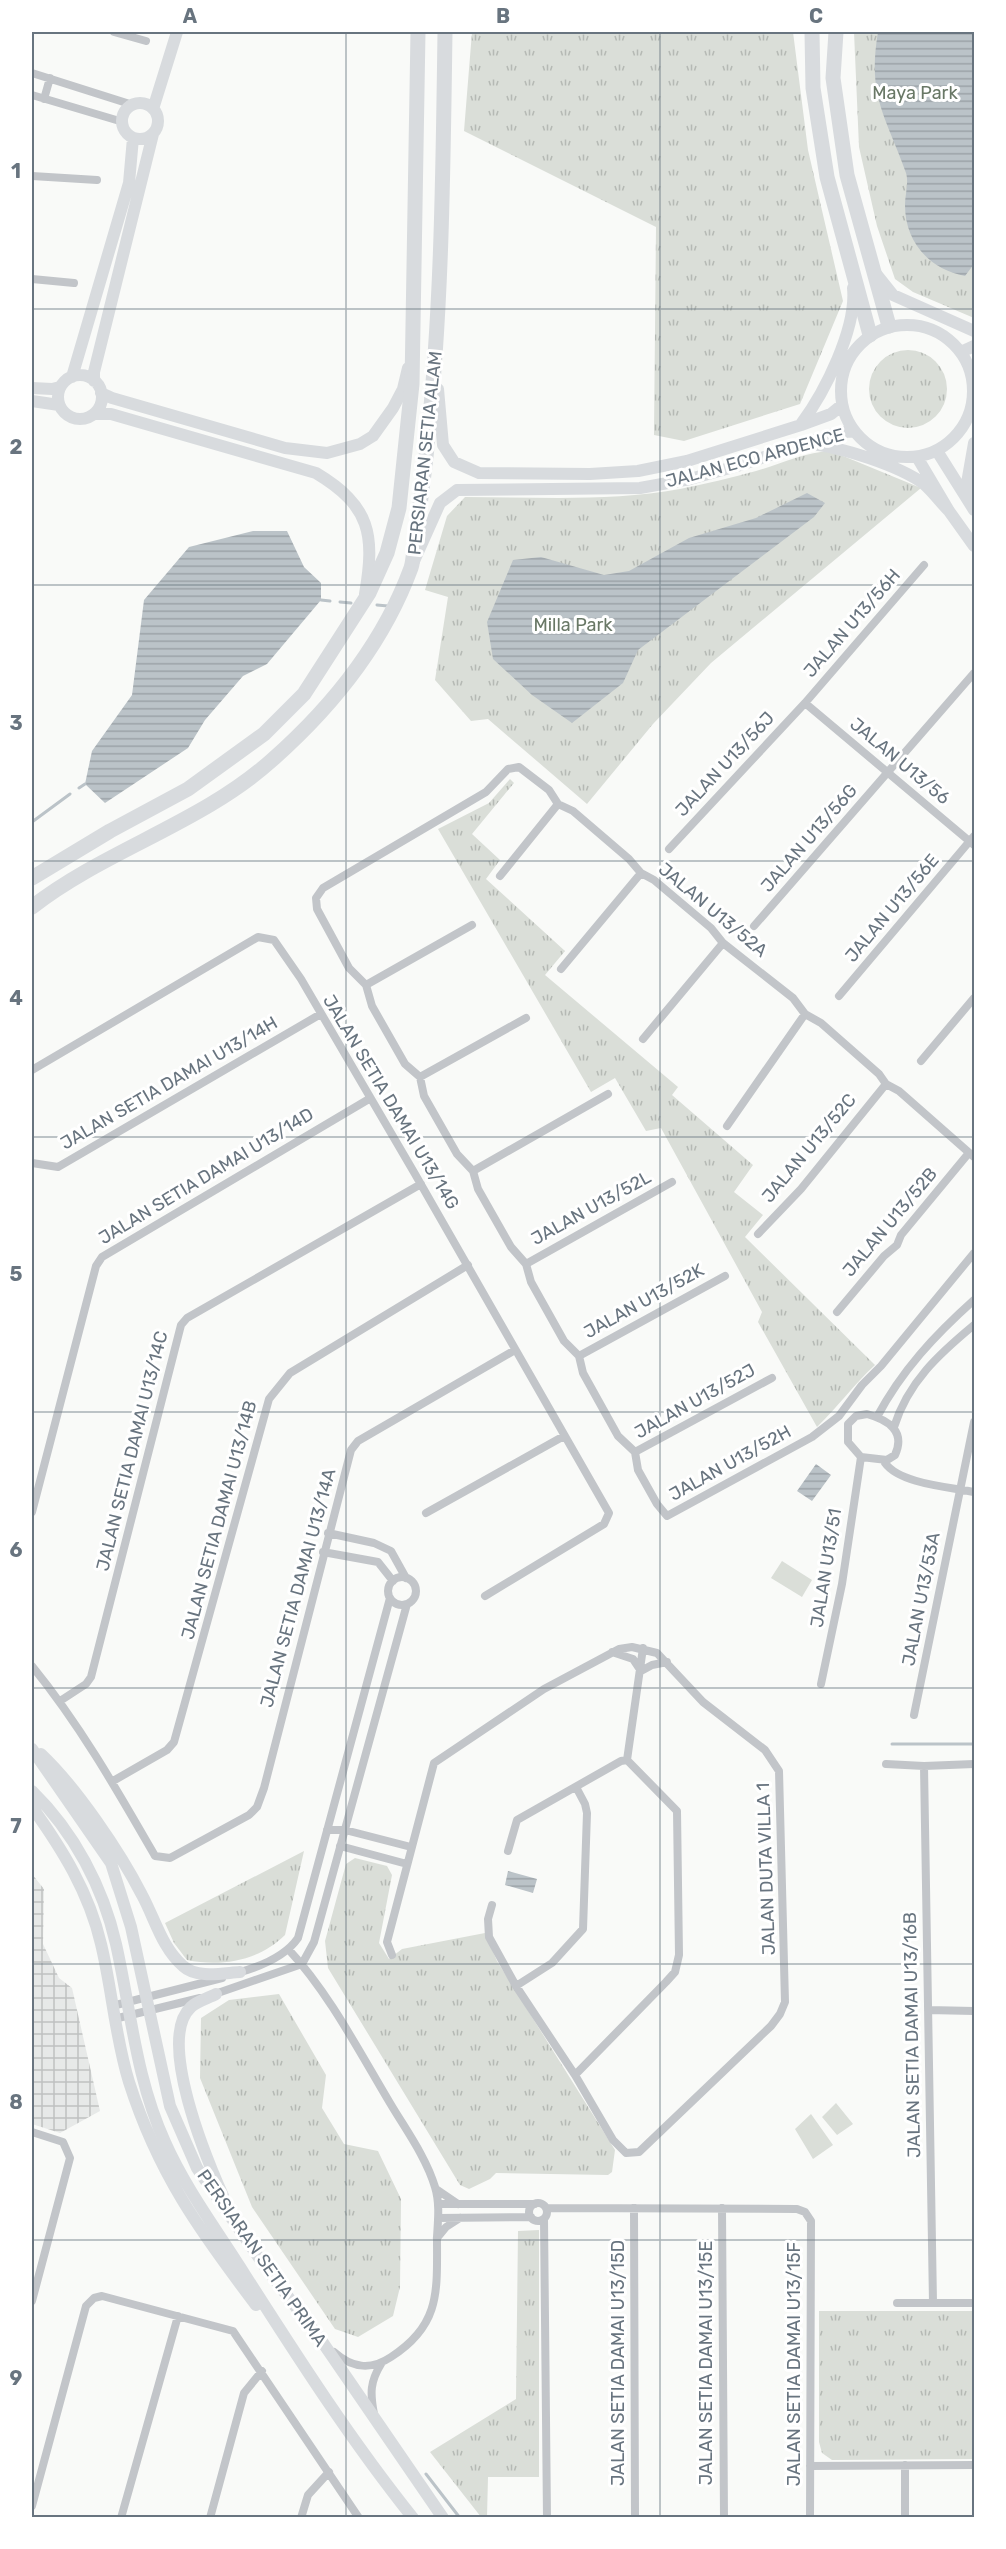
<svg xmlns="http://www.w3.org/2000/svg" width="1006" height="2549" viewBox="0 0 1006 2549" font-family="Rubik,sans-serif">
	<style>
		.industrial { fill: url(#industrial-grid) }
		.grass { fill: url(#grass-tufts) }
		.pitch { fill: #daded8 }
		.water { fill: url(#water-rules) }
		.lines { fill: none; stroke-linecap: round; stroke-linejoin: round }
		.stream { stroke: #bbc3c8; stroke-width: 3 }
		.street { stroke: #c2c5c9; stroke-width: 8 }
		.secondary { stroke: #d8dbde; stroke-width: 12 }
		.highway { stroke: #d8dbde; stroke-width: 15 }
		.grid { fill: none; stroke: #68747f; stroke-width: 1.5; stroke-opacity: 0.55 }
		.labels { text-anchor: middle; stroke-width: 6; stroke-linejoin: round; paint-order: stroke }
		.park-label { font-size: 18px; fill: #697866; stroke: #fff }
		.street-label { font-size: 18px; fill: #68747f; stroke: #fff }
		.neatline { fill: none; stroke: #68747f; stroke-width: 2 }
		.grid-label { font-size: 20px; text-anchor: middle; font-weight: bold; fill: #68747f }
	</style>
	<defs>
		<pattern id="industrial-grid" width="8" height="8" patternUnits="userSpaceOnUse" patternTransform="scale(1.5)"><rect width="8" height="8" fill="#e7e9e8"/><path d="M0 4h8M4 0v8" fill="none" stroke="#bfc1c1"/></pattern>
		<pattern id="grass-tufts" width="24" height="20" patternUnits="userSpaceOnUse" patternTransform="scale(1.5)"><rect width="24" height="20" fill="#daded8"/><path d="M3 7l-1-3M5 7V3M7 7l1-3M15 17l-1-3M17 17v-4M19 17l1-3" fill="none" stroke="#b5b9b4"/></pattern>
		<pattern id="water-rules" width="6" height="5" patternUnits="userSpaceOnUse" patternTransform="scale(1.5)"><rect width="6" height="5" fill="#bbc3c8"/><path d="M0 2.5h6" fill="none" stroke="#9ca3a8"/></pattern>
	</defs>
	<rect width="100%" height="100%" fill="#f9faf8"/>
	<path class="industrial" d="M32,1874L44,1889L43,1944L59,1978L72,1988L100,2111L60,2133L32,2124Z"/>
	<path class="grass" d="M472,32H793L808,150L843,301L800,404L684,441L654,435L656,227L464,131Z
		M854,32H974V318L913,292L895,279L877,226L859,147Z
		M869 389a39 39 0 1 1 78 0a39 39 0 1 1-78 0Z
		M831,451L921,488L711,663L653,724L587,804L488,719L471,721L435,680L448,597L425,590L447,516L465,497C537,497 609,502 680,489C705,484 731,478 756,471C781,464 805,452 831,451Z
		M510,779L514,783L472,834L500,860L486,879L565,951L545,975L678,1087L672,1095L753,1165L734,1192L763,1215L745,1237L875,1365C854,1384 838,1407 817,1427L758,1322L762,1312L661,1128L646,1131L615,1078L591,1092L438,829L489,803Z
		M304,1851L285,1935C259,1961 221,1967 187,1960L174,1943L165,1923Z
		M355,1858L387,1866L392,1875L379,1943L389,1959L402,1949L485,1933L497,1961L615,2150L612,2172L608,2175L496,2173L490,2179L469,2189L460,2185L328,1968L325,1941L346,1864Z
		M279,1994L326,2075L322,2108L344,2144L378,2151L401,2199L400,2287L393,2316L358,2337L335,2329L252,2207L200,2078L201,2018L229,2000Z
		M539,2230V2477H488L487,2517H481L430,2452L516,2399L518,2231Z
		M819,2311H974V2459L832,2460L822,2453L819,2442Z"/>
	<path class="pitch" d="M782,1561L812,1580L802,1597L771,1578Z
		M836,2103L853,2124L837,2135L822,2117Z
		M811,2114L833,2145L813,2159L795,2129Z"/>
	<path class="water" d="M878,32H974V264L965,276C929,269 905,242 905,205C905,195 909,183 906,173C886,116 867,97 878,32Z
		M807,493L825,503L814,517L638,650L623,683L572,723L532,695L493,659L487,622L513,560L541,557L604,575L629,571L689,538L756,518Z
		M253,531H287L304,567L321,583V600L267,664L243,676L205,720L188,748L105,803L85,784L92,751L132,695L144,600L189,547Z
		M816,1464L831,1475L812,1501L797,1491Z
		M508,1871L537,1879L533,1893L505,1885Z"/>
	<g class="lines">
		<path class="stream" d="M321,600L330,601
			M340,602L351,603
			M377,605L388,606
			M79,788L85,784
			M32,822L70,794
			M892,1744H974
			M426,2474L460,2518"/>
		<path class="street" d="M114,32L146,41
			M32,73L133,105
			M32,95L123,122
			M44,99L50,78
			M32,176L97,180
			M32,279L74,283
			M805,703L974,845
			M669,849L805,703L924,565
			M500,876L558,804
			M754,926L974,673
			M561,969L641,873
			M366,985L472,925
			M839,996L974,836
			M643,1039L723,943
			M921,1061L974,998
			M32,1070L258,937L274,940L301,979L415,1174L609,1513L604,1524L485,1596
			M420,1077L526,1018
			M727,1126L805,1014
			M974,1157L899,1091L886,1084L879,1074L821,1023L805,1014L793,998L723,943L711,928L654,880L641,873L629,859L573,811L558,804L549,790L519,767L508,769L486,792L323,888L316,898L317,909L349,968L366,985L372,1006L405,1064L420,1077L424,1096L457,1154L473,1171L478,1189L511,1247L526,1264L531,1282L564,1341L579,1356L583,1373L618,1436L635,1452L638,1470L657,1504L667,1516L812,1437L839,1416L862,1385L881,1366L974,1253
			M32,1163L58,1167L319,1015
			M473,1171L608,1094
			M758,1234L801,1189L886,1084
			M526,1264L672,1182
			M837,1312L884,1256L897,1245L901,1235L968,1154
			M579,1356L725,1276
			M867,1414C888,1420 906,1431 895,1455L887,1460L861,1457L848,1442V1424L856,1416Z
			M877,1417C902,1370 935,1335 974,1300
			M894,1427C908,1382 939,1354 974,1325
			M635,1452L772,1378
			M887,1460L885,1463C900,1484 950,1487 974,1492
			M32,1512L96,1266L102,1257L369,1099
			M426,1513L564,1436
			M328,1533L374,1543L391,1551L406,1578
			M323,1552L378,1562L393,1581
			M388 1591a14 14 0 1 1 28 0a14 14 0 1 1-28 0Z
			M612,1652L633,1659L641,1671L652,1665L667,1662
			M32,1666C80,1725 117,1790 155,1856L170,1858L249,1815L257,1807L264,1788L351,1450L358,1441L515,1350
			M821,1684L842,1584L861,1457
			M60,1701L86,1684L91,1677L181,1325L187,1318L421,1184
			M914,1715L974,1422
			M627,1760L643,1648
			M886,1764L924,1766L974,1764
			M924,1766L933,2303
			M113,1781L167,1750L174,1742L269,1399L290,1373L468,1265
			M327,1830H345L411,1847
			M340,1846L407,1864
			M508,1851L517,1820L621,1761L627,1760
			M289,1950C329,1993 360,2053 390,2103C406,2130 426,2157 435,2187C440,2203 438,2221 437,2237C437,2291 441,2325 391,2357C370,2371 352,2368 334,2352
			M392,1955L387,1942L434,1763L544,1689L619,1649L632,1647L657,1653L703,1702L765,1750L779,1771L785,2002L780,2014L771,2026L639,2152L626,2153L613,2140L575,2075L516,1986L489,1937L488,1919L492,1905
			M237,1973C259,1967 285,1957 298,1938L390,1598
			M516,1986L552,1963L583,1929L587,1813L585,1804L576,1787
			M212,1995L302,1964L314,1942L407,1604
			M112,2006L222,1978
			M928,2010L974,2011
			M114,2019L200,1998
			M575,2075L666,1982L675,1972L679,1955L677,1811L627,1760
			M32,2132L63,2142L70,2158L32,2301
			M436,2189L458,2204
			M529 2212a9 9 0 1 1 18 0a9 9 0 1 1-18 0Z
			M438,2204H535
			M546,2208L797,2209L805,2212L811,2221L810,2518
			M634,2208L635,2518
			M722,2208L724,2518
			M438,2218L531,2217
			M544,2219L547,2518
			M437,2238L446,2227L460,2218
			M897,2303H974
			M374,2414C370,2393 370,2382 381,2364
			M905,2465V2518
			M810,2466L974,2465
			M32,2506L86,2306L94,2298L102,2296L233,2331L359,2518
			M121,2518L178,2316
			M210,2518L244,2393L262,2371
			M301,2518L308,2495L329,2472"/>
		<path class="secondary" d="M122 121a18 18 0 1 1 36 0a18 18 0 1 1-36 0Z
			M153,109L177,32
			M877,275L893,295L974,331
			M841 391a66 66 0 1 1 132 0a66 66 0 1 1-132 0Z
			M961,352L974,346
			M58 397a22 22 0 1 1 44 0a22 22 0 1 1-44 0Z
			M72,377L129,183L133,138
			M94,381V372L153,134
			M32,388L52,389L60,387
			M438,389L443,445L454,462L479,473L590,474L638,471L687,461L801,425L831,414L842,405
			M101,393L112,398L285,448L327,453L360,444L373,436L393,408L403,389L408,368
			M32,401L59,405
			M94,414H111L316,473C371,506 375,535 365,594
			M801,424C825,392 857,328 853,288
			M811,444C841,447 900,466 924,484C933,492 941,503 949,511
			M937,451L974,510
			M917,457L949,511L974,546
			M972,497L967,483L974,443
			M414,561L440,503L457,490L640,488L690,479L737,466L837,433L854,431
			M32,1749L111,1863L131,1927L170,2106L197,2168L266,2268L321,2340L443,2518
			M41,1754C76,1787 120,1852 142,1895C155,1919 162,1948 183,1966C197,1979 223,1973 240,1972
			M32,1791C74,1832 103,1887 116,1944C131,2011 136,2079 165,2142C185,2187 214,2226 240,2267C295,2353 349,2438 413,2518
			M32,1807C62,1849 89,1892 101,1944C112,1989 115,2037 129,2082C158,2173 199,2230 256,2305
			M216,1994C209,1998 197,2001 191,2007C156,2039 207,2160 223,2196"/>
		<path class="highway" d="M812,32L813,88L827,177L870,335
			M836,32L833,78L847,175L889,326
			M32,878L110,831L188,789L264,734L304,694L369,593L387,553L399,508L412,384L418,32
			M32,907C105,850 202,823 272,760C332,707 383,644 411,568C414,559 413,550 415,542C419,510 424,479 427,447C442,309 443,170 445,32"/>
	</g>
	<path class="grid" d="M346,32V2518M660,32V2518M32,309H974M32,585H974M32,861H974M32,1137H974M32,1412H974M32,1688H974M32,1964H974M32,2240H974"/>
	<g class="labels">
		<g class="park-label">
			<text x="915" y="99">Maya Park</text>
			<text x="573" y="631">Milla Park</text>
		</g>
		<g class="street-label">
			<text transform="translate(425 453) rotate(-84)" y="6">PERSIARAN SETIA ALAM</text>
			<text transform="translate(755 458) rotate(-15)" y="6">JALAN ECO ARDENCE</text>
			<text transform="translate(852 623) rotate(-49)" y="6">JALAN U13/56H</text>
			<text transform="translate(900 761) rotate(40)" y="6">JALAN U13/56</text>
			<text transform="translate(725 764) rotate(-47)" y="6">JALAN U13/56J</text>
			<text transform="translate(809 838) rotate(-49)" y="6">JALAN U13/56G</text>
			<text transform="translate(892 908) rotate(-50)" y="6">JALAN U13/56E</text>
			<text transform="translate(713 910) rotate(40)" y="6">JALAN U13/52A</text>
			<text transform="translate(169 1083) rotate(-30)" y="6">JALAN SETIA DAMAI U13/14H</text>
			<text transform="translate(391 1102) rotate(59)" y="6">JALAN SETIA DAMAI U13/14G</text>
			<text transform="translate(809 1148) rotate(-50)" y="6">JALAN U13/52C</text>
			<text transform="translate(206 1176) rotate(-31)" y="6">JALAN SETIA DAMAI U13/14D</text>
			<text transform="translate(591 1208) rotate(-29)" y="6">JALAN U13/52L</text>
			<text transform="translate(890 1222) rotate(-50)" y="6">JALAN U13/52B</text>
			<text transform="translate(644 1301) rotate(-29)" y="6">JALAN U13/52K</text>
			<text transform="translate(695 1401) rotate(-29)" y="6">JALAN U13/52J</text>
			<text transform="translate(132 1451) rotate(-76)" y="6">JALAN SETIA DAMAI U13/14C</text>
			<text transform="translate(730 1463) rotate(-29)" y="6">JALAN U13/52H</text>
			<text transform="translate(219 1520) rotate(-75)" y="6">JALAN SETIA DAMAI U13/14B</text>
			<text transform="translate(826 1568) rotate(-81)" y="6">JALAN U13/51</text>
			<text transform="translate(298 1588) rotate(-75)" y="6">JALAN SETIA DAMAI U13/14A</text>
			<text transform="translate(921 1599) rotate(-79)" y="6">JALAN U13/53A</text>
			<text transform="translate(766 1869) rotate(-92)" y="6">JALAN DUTA VILLA 1</text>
			<text transform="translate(912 2035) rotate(-91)" y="6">JALAN SETIA DAMAI U13/16B</text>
			<text transform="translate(262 2258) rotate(55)" y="6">PERSIARAN SETIA PRIMA</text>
			<text transform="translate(618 2363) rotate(-90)" y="6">JALAN SETIA DAMAI U13/15D</text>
			<text transform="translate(706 2363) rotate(-90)" y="6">JALAN SETIA DAMAI U13/15E</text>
			<text transform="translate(794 2364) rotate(-90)" y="6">JALAN SETIA DAMAI U13/15F</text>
		</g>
	</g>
	<rect width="1006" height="2549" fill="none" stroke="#ffffff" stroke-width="66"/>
	<rect x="33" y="33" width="940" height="2483" class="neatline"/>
	<g class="grid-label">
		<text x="190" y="23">A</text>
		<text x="503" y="23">B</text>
		<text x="816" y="23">C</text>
		<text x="16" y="178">1</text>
		<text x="16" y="454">2</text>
		<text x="16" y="730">3</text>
		<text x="16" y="1005">4</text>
		<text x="16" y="1281">5</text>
		<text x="16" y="1557">6</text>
		<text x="16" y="1833">7</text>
		<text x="16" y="2109">8</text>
		<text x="16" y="2385">9</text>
	</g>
</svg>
